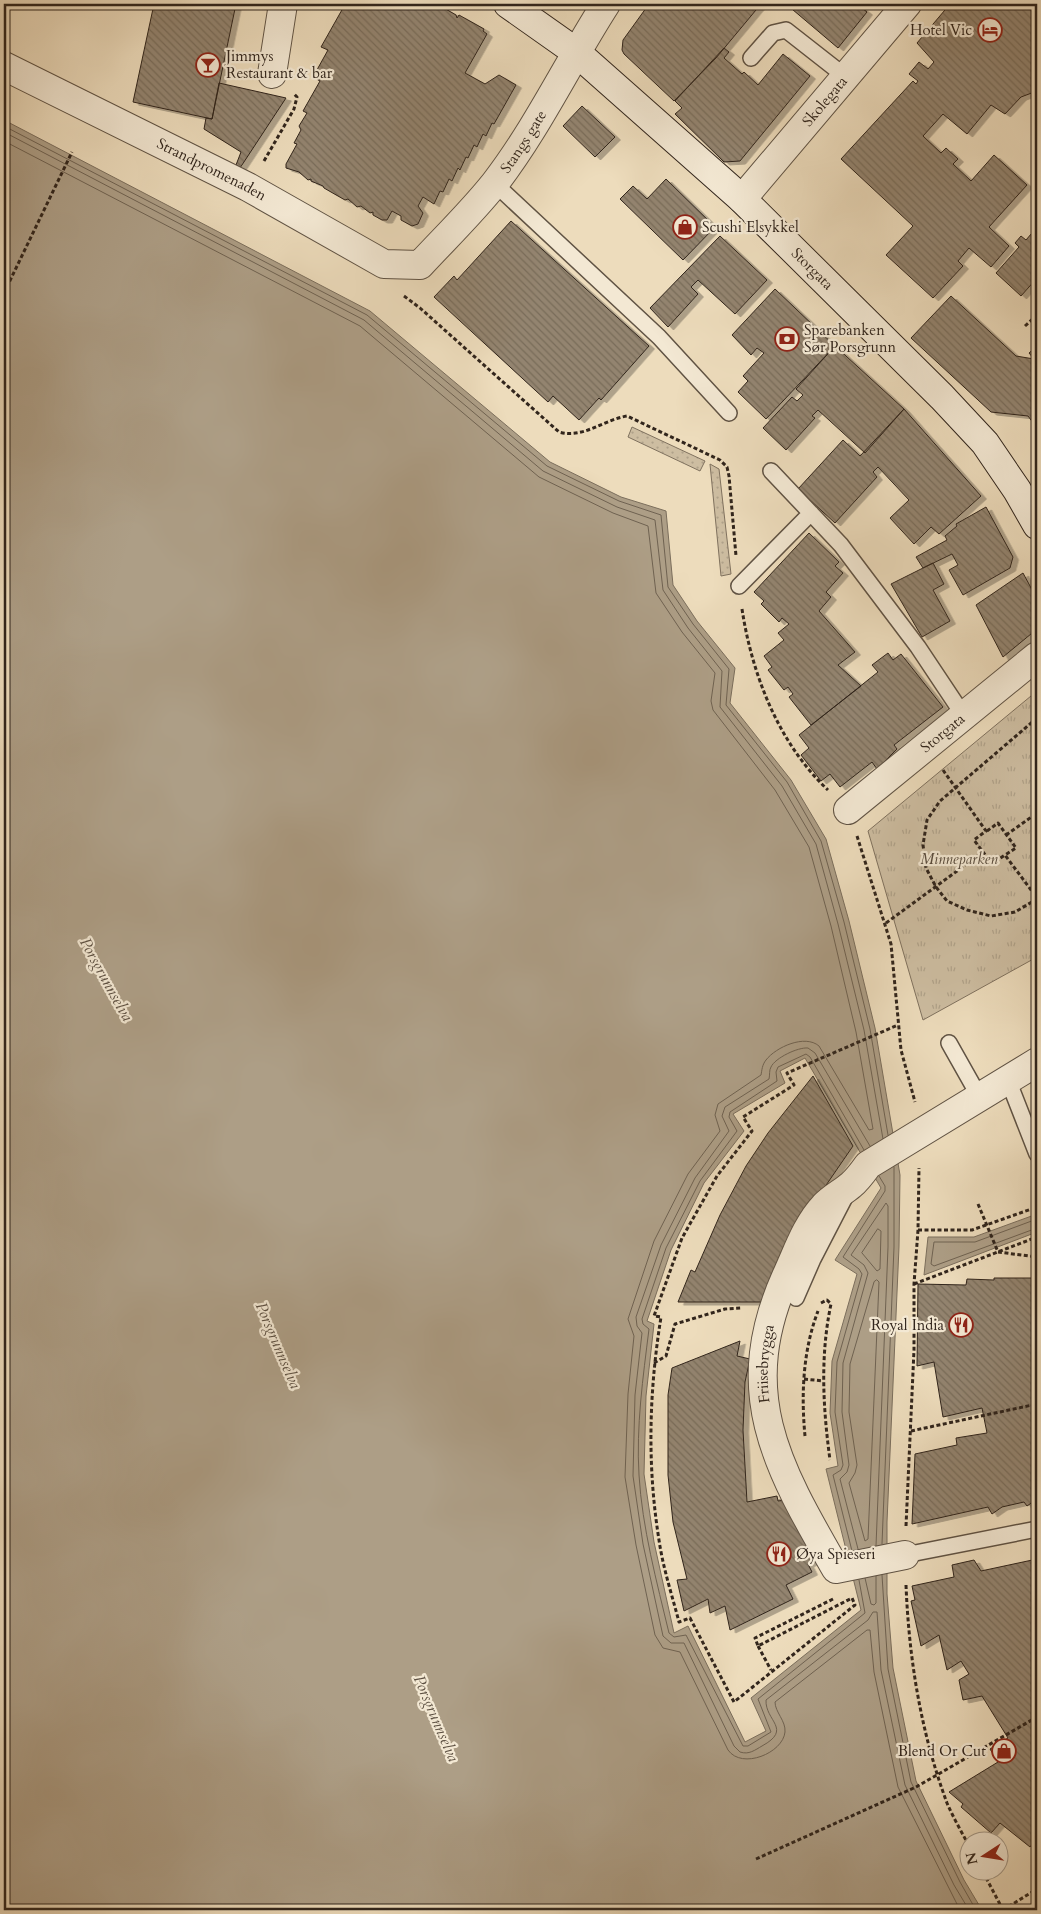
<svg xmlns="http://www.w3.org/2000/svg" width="1041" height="1914" viewBox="0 0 1041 1914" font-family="Cardo,serif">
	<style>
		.grass { fill: url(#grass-dots); stroke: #7f715e }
		.park { fill: url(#park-tufts); stroke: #7f715e }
		.water { fill: #ad9e86; stroke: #7b6e5c; fill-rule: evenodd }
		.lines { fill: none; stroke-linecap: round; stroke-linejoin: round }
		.shore { stroke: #6f6251; stroke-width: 1 }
		.building { fill: url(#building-back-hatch); stroke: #31251c; filter: url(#shadow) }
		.lane-casing { stroke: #605344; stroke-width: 18 }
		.street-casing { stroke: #605344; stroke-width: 30 }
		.secondary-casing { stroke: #31251c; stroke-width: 30 }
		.path { stroke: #31251c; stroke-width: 3; stroke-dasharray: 4 2.5; stroke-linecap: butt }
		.lane { stroke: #f3e8d3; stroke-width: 15 }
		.street { stroke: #f3e8d3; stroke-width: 28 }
		.secondary { stroke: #f3e8d3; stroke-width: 28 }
		.labels { text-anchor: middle; stroke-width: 4.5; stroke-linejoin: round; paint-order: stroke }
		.poi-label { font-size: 15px; fill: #31251c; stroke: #f3e8d3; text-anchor: start }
		.street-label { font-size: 15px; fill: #31251c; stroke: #f3e8d3 }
		.park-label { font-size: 15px; font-style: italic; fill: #584b3d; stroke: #f3e8d3 }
		.water-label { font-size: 16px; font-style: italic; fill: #5c4f41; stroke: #f3e8d3 }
	</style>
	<defs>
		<pattern id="grass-dots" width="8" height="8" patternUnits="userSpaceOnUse" patternTransform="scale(1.25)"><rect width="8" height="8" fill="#cdbda1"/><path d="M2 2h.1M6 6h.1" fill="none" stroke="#b0a28a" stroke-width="1.8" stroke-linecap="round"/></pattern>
		<pattern id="park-tufts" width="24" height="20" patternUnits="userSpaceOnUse" patternTransform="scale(1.25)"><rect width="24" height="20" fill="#cdbda1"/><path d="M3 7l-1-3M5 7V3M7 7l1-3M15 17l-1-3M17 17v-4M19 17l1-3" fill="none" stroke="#b0a28a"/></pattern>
		<pattern id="building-back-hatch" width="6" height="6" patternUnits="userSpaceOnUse" patternTransform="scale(1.25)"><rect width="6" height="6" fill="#93846f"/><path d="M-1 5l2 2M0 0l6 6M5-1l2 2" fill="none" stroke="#796c5a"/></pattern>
		<filter id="shadow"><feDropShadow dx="5.5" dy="3" stdDeviation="0" flood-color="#0004"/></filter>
	</defs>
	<rect width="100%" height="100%" fill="#eddcbc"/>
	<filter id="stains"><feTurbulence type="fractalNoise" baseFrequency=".004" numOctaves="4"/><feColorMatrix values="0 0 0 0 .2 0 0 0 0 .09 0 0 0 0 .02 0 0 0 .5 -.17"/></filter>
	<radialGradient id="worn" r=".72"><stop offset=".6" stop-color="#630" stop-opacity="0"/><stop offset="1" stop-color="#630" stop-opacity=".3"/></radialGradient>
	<path class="grass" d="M632,427L705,461L700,471L628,437Z
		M710,464L719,469L731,574L721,576Z"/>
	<path class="park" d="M1037,691V957L923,1020L868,831Z"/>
	<path class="water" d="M4,120L370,311L550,462L621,497L666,511L673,585L697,621L735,668L730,703L791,780L826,839L849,921L875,1028L900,1175L899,1247L887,1522V1594L893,1668L916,1781L964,1880L982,1910H4ZM805,1058L881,1188L835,1260L857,1274L832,1361L830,1413L838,1466L826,1469L861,1610L751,1698L766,1731L745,1742L688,1626L674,1633L654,1542L644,1474L646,1396L654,1324L647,1321L671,1250L704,1183L744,1131L733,1114L785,1083L780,1071Z
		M1037,1214V1232L924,1275L928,1237H974Z"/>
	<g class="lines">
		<path class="shore" d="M4,126L367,315L547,466L619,501L661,515L668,587L693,624L729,669L726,705L787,782L821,841L844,922L870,1029L888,1135
			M4,132L364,320L543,471L617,507L655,520L663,590L688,628L722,671L720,707L782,786L816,844L838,924L864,1030L883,1139
			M4,141L360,326L539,477L613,513L648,526L656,593L682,632L715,673L711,701L713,710L775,790L809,847L831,926L856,1032L873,1129L869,1130L819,1046C805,1034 776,1047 766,1060C762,1065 762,1070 761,1075L718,1104L715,1115L720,1131L688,1174L654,1241L628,1319L634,1336L628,1394L625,1477L636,1545L655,1635L663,1648L680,1652L728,1750C742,1770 783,1753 785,1732C786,1721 775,1712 775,1702L867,1630H870L874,1672L898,1787L960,1910
			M870,1146L815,1053L808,1048C798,1047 775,1058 771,1067C769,1070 770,1075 769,1079L725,1107L722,1116L729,1131L695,1178L661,1245L636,1317L637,1326L642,1333L635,1395L633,1476L643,1544L663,1636L671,1643H684L734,1746L740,1752C749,1755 755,1750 762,1746C793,1729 765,1721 766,1700L868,1620L873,1612H877L881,1670L905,1785L954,1885L969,1910
			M1037,1219L975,1242H934L931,1264L934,1266L1037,1228
			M878,1229L881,1231L880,1269L877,1271L862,1253Z
			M877,1280L879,1282L868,1539L865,1541L849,1483L855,1473L857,1465L849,1412L850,1364L874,1282Z
			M882,1544L894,1247V1167
			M858,1549L840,1479L847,1472L849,1465L842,1412L843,1363L868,1273L864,1265L851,1255L886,1203L888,1206V1247L876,1546
			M852,1551L833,1475L841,1470L843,1465L835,1412L837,1362L862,1274L859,1269L843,1257L885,1191V1186L879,1176
			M882,1575L888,1669L911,1782L960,1882L976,1910
			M865,1578L871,1604L874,1605L876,1603V1576
			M859,1580L865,1613L758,1699L771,1732L748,1746H743L686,1635L674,1637L669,1633C657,1583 642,1527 639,1475C636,1427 643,1377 649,1329L643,1324L642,1319L666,1248L700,1181L737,1131L729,1117L730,1112L777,1081L776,1072L778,1067L806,1054L810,1057L864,1150"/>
	</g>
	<path class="building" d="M154,4H236L212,119L133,102Z
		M347,4H437L456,15L457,18L459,15L484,29L483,31L487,34L465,73L485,84L499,75L516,85L494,124L492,123L486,136L483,134L477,147L474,145L468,158L466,157L460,170L458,168L452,181L449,179L443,192L440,191L434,204L423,197L418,206L423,213L418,224L412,226L401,220V216L392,211L387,220H382L373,215V212L370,213L361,206L357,207L348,199L345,200L324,188L323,186L311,181V179L308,180L299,172L286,168V164L297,144L294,143L301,130L299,126L307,113L303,111L320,81L313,77L328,50L321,47L343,8L344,9Z
		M649,4H761L716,58L674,101L624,54L622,50L623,40Z
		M786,4H857L867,12L838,48Z
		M950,4H1037V91L1021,97L1005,114L991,105L967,134L943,114L923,136L941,153L946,148L958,159L953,164L971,181L994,155L1027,185L989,227L1009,246L991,267L969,248L958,261L963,266L933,298L886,255L913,226L841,159L913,81L916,84L918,81L909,74L919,62L928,69L934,62L917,43Z
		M724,48L729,52L724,58L742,74L744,72L758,85L783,54L810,76L740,161L724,162L675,114L682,108L675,101Z
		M219,83L286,98L240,168L236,165L241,152L204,129L206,118L212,119Z
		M582,106L615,137L595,157L563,126Z
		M666,179L715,227L683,260L620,199L633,186L647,199Z
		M511,221L649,346L601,400L599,398L579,420L553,396L548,402L434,297L454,276L457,280Z
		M1037,227V278L1021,296L996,273L1019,247L1015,243L1021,236L1026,240Z
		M720,236L767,280L735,314L698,280L691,287L698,294L668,327L650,308Z
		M775,289L835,346L766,419L738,392L748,381L743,376L764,353L757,348L751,355L732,335Z
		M951,296L1016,356L1034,359L1029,353L1037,346V428L1028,416L991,412L911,338Z
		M835,346L904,409L865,453L818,410L812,416L815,418L786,450L763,428L792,397L797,401L803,395L796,389Z
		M904,409L981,496L939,534L931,527L914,544L890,518L909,500L878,467L873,472L877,477L835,523L798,489L843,440L860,456Z
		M986,507L1013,557L1010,568L963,595L949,570L958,565L952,554L923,568L916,557L947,540L945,536L957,526L956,524Z
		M809,533L839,562L835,566L843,573L826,592L831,597L819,611L855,652L838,665L861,686L811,725L789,697L793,694L788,687L784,690L768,670L772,667L764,656L784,640L778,633L789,624L782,618L779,622L761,604L764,601L754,592Z
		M933,563L944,584L933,590L950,621L922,637L891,584Z
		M1023,573L1037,599V629L1003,657L976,605Z
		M888,653L893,660L901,654L943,707L894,745L897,749L877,769L872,762L840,787L830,774L821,781L801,755L809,748L799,735L878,672L872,665Z
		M813,1076L853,1146L820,1194L765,1302H678L691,1270L695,1272L720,1215L746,1166L768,1133Z
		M994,1278H1037V1499L1027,1506L1024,1502L1002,1507L992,1514L988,1507L912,1524L915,1454L957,1445L956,1438L987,1433L982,1408L943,1417L934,1362L917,1366L918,1284L966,1285L967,1279L994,1280Z
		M740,1341L737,1356L750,1359L745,1382L743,1430L747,1502L777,1496L778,1501L785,1500L820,1558L808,1564L812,1572L786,1585L793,1599L730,1630L725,1606L710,1613L708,1599L684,1611L677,1580L687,1579L673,1522L668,1475V1395L672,1368Z
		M1037,1559V1838L1030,1847L1000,1823L991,1833L961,1807L963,1804L949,1792L998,1762L990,1749L1008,1738L982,1696L963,1700L959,1680L969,1674L961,1661L947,1670L939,1635L921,1646L911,1601L915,1600L912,1586L954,1577L952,1565L974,1560L981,1571Z"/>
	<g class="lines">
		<g class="lane-casing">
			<path id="lane" d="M751,58L773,33L786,30L846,77
				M494,183L659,337L729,413
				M771,471L841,545L918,647L964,716
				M739,586L811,513
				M949,1043L980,1098
				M1008,1080L1037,1154
				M796,1298L813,1259L844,1199
				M905,1555L1037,1529"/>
		</g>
		<g class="street-casing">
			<g id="street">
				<path id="s1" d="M4,66L248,187L384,264L420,265C445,238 472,212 495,183C538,127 568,63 606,4"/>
				<path d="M272,74L283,4"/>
				<path id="s2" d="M742,199L907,4"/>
				<path id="s3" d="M848,810L1037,656"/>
				<path id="s4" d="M905,1555L836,1569C776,1465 733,1391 788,1272C798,1250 807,1224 824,1206C831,1198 843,1192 851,1185C857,1180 863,1172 868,1165L1037,1062"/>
			</g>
		</g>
		<g class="secondary-casing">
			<g id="secondary">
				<path id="s5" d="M508,4L576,52L742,199L942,397L985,443L1017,490L1037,525"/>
			</g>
		</g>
		<path class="path" d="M4,7L5,4
			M264,161L294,109L297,97L294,94
			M4,293L72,152
			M404,296L420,308L559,432C583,439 603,420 627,416L720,460L727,467L729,476L736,556
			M1025,326L1037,315
			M742,609C752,675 779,744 828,790
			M1037,718L940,801L927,820L923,845L926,868L936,887L947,901L967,910L991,916L1015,912L1037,899
			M943,770L986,831L974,840L992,864L1005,855L1037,898
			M987,831L998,823L1016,848L1005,855
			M1006,835L1037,813
			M857,836L891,944L901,1050L915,1102
			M886,923L983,852
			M978,1204L998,1252L1037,1257
			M918,1230H972L1037,1207
			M914,1284L1037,1237
			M821,1303L827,1300L831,1304C820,1356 823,1408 830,1460
			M654,1363L666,1356L675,1324L725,1309L742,1308
			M804,1379L823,1381
			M911,1431L1037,1404
			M805,1436C801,1394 803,1350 818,1311
			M906,1526L914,1350V1284L918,1230L919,1168
			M906,1585C909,1660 921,1733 947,1803C953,1817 961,1831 968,1844
			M833,1599L755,1638L758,1646L852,1598L855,1605L734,1702L690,1618L679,1622C672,1595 663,1568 659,1540C647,1465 649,1392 661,1317L654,1316L682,1238L717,1176L752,1131L743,1117L794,1085L787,1073L898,1025
			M758,1646L771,1670
			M756,1859L916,1787L1037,1717
			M983,1872L1003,1910
			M1003,1910L1037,1889"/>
		<use href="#lane" class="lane"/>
		<use href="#street" class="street"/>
		<use href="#secondary" class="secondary"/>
	</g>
	<defs>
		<g id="hotel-ring" transform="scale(1.25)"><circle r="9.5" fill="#f3e8d3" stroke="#8f2418" stroke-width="1.5"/><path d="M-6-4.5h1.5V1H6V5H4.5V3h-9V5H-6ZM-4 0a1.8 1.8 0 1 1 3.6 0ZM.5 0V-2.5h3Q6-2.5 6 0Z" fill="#8f2418"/></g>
		<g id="bar-ring" transform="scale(1.25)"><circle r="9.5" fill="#f3e8d3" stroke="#8f2418" stroke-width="1.5"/><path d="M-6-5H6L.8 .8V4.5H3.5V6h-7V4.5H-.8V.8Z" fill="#8f2418"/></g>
		<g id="shop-ring" transform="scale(1.25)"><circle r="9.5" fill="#f3e8d3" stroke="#8f2418" stroke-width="1.5"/><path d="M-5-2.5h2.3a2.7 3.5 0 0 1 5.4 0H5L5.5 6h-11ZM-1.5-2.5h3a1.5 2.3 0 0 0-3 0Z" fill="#8f2418"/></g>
		<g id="bank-ring" transform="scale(1.25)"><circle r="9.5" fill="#f3e8d3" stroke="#8f2418" stroke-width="1.5"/><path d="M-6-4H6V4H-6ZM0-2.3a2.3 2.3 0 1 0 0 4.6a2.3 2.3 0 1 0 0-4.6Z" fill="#8f2418"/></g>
		<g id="restaurant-ring" transform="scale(1.25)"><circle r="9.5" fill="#f3e8d3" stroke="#8f2418" stroke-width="1.5"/><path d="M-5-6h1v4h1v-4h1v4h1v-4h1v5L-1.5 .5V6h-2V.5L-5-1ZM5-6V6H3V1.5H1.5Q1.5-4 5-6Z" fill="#8f2418"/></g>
	</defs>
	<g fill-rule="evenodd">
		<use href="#hotel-ring" x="990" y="30"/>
		<use href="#bar-ring" x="208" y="65"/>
		<use href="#shop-ring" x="685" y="227"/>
		<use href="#bank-ring" x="787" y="339"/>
		<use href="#restaurant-ring" x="961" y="1325"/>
		<use href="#restaurant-ring" x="779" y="1554"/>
		<use href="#shop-ring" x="1004" y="1751"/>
	</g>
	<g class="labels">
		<g class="poi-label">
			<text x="972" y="35" text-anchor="end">Hotel Vic</text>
			<text x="226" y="61">Jimmys<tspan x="226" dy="17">Restaurant &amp; bar</tspan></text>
			<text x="702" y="232">Scushi Elsykkel</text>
			<text x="804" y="335">Sparebanken<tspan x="804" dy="17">Sør Porsgrunn</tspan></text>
			<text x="944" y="1330" text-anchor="end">Royal India</text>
			<text x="796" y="1559">Øya Spieseri</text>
			<text x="986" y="1756" text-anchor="end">Blend Or Cut</text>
		</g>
		<g class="street-label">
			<text dy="5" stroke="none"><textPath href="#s2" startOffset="128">Skolegata</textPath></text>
			<text dy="5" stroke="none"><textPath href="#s1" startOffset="626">Stangs gate</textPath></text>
			<text dy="5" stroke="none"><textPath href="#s1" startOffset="232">Strandpromenaden</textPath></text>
			<text dy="5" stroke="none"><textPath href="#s5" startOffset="404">Storgata</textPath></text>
			<text dy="5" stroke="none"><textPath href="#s3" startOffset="122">Storgata</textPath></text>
			<text dy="5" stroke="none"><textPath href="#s4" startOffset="292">Friisebrygga</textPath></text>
		</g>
		<g class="park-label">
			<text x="959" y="864">Minneparken</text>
		</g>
		<g class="water-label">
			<text transform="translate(107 979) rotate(61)" y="6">Porsgrunnselva</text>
			<text transform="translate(279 1345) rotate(67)" y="6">Porsgrunnselva</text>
			<text transform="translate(437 1718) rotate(67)" y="6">Porsgrunnselva</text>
		</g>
	</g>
	<rect width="1041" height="1914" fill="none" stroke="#eddcbc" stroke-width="20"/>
	<rect x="5" y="5" width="1031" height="1904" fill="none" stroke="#31251c" stroke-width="2.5"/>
	<rect x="10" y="10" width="1021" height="1894" fill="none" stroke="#31251c"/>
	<g transform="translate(984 1856) rotate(258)"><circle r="24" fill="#f3e8d3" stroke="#a59a8a"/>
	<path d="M0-4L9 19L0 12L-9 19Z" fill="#8f2418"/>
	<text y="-8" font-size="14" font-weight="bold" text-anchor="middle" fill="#31251c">N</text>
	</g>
	<rect width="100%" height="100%" filter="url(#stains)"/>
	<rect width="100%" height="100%" fill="url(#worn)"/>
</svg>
